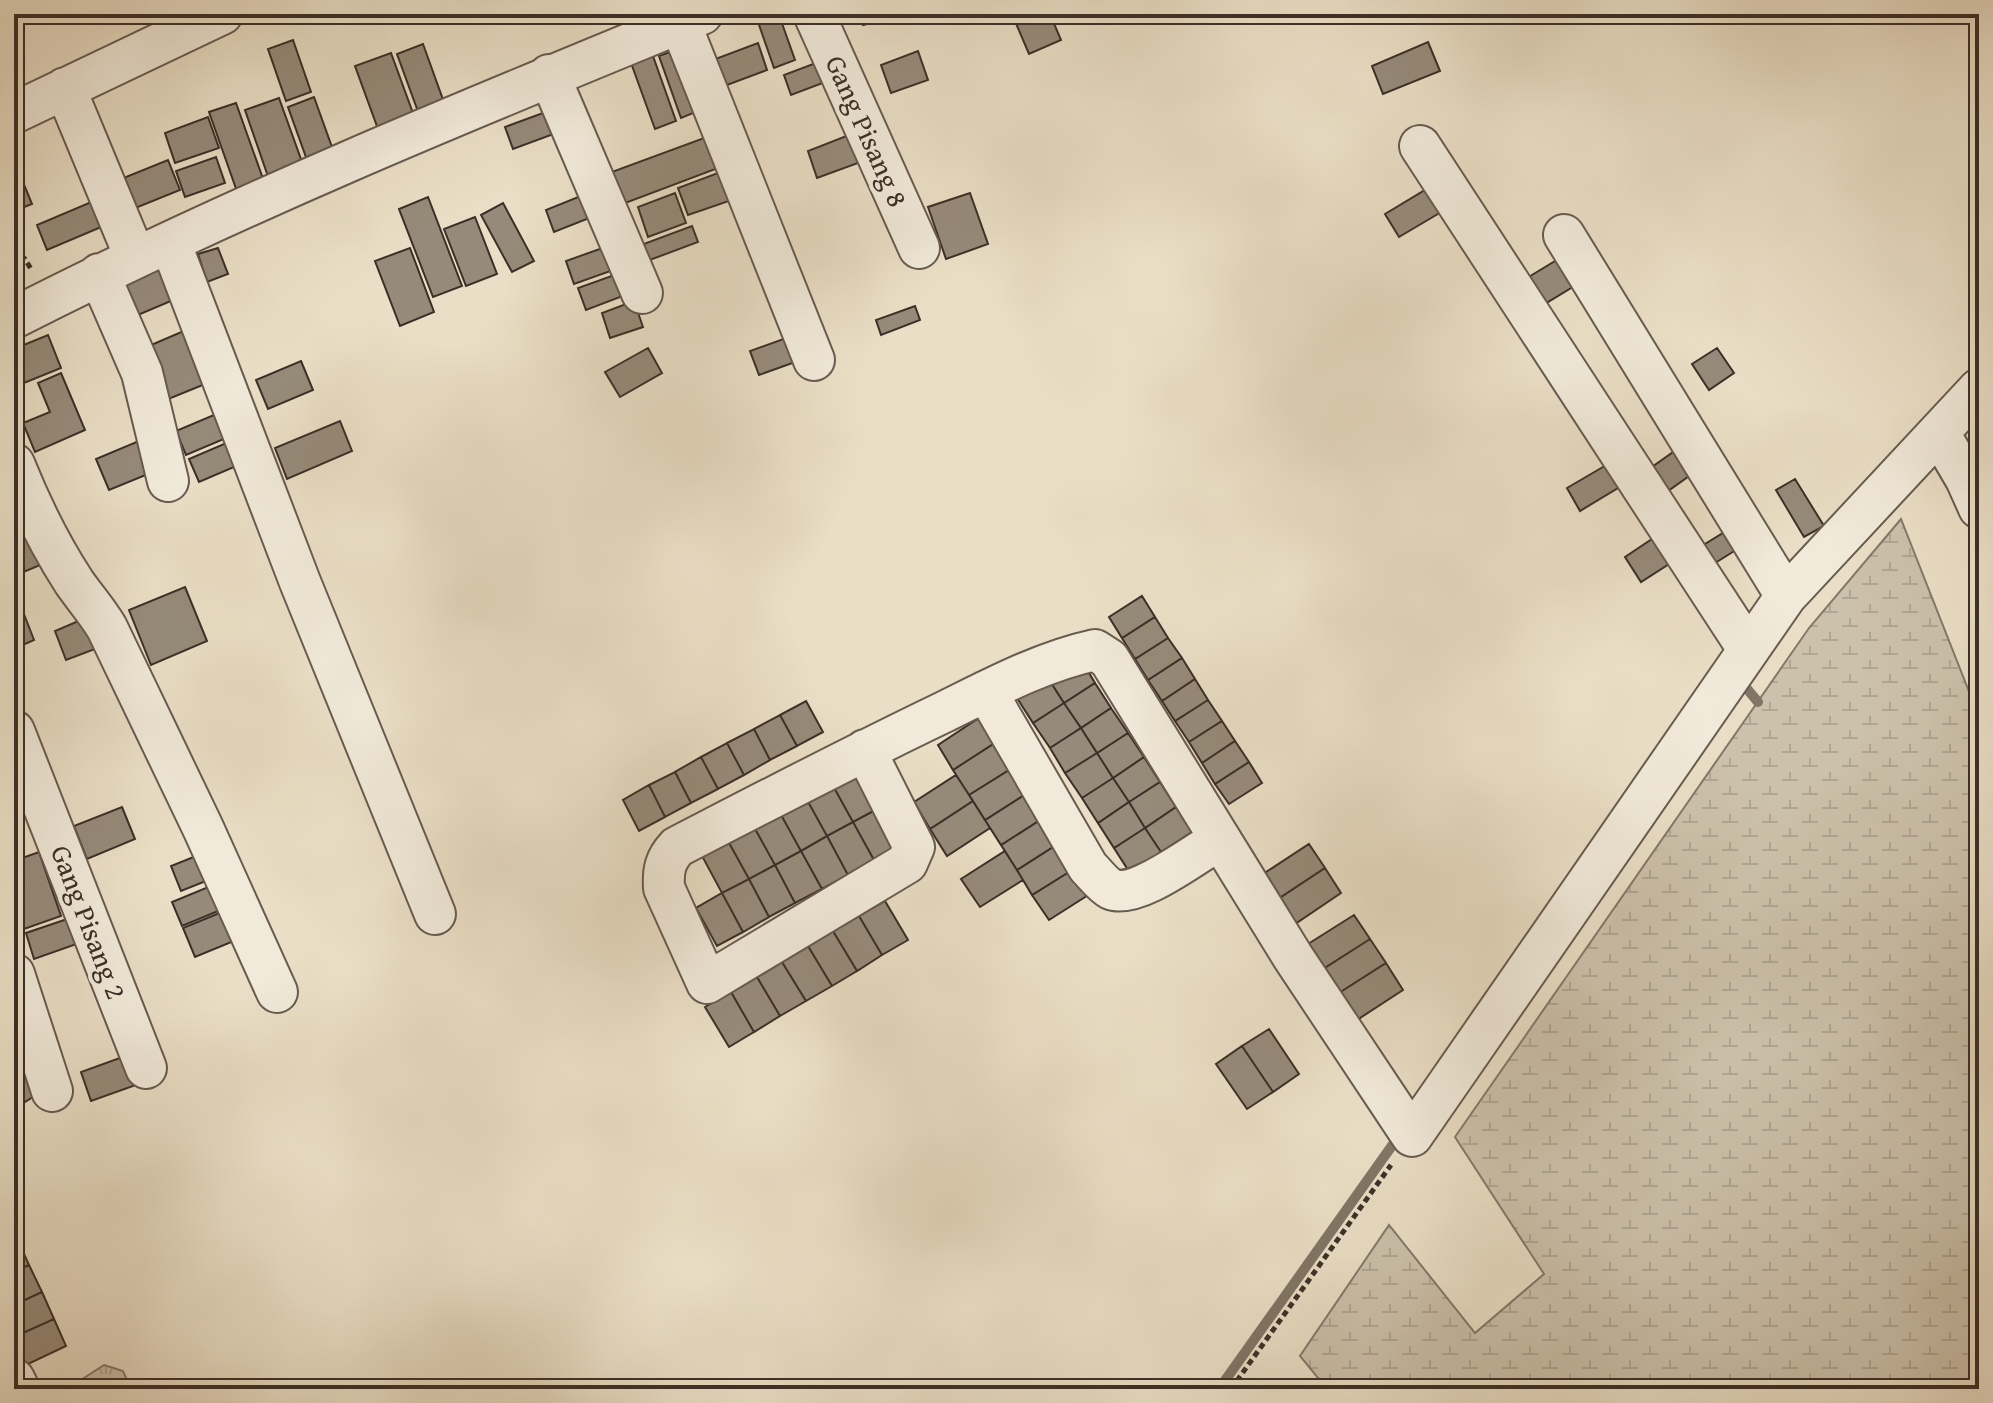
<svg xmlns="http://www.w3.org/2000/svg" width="1993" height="1403" viewBox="0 0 1993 1403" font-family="'Gentium Book Plus',serif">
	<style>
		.grass { fill: url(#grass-tufts); stroke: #84786a; stroke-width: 2 }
		.wetland { fill: url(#wetland-marsh); stroke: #84786a; stroke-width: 2 }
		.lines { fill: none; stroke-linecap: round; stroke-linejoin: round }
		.stream { stroke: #817566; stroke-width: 10 }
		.building { fill: #968b7a; stroke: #3c2f28; stroke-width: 2 }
		.minor-casing { stroke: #685b50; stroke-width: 44 }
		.path { stroke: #3c2f28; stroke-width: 5; stroke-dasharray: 6 4; stroke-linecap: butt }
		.minor { stroke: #f1eada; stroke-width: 40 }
		.labels { text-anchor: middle; stroke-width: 8; stroke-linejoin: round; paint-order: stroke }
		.street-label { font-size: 28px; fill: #3c2f28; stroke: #f1eada }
	</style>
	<defs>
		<pattern id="grass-tufts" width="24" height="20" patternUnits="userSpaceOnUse" patternTransform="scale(2)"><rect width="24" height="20" fill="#ccc1ab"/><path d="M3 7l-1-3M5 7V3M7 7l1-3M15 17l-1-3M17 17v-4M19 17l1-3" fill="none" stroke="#b0a693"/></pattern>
		<pattern id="wetland-marsh" width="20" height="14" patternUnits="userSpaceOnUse" patternTransform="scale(2)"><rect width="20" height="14" fill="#ccc1ab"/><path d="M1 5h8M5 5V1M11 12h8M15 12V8" fill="none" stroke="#b0a693"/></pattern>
	</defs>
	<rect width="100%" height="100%" fill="#eadfc6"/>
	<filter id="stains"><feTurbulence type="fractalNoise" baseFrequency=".0025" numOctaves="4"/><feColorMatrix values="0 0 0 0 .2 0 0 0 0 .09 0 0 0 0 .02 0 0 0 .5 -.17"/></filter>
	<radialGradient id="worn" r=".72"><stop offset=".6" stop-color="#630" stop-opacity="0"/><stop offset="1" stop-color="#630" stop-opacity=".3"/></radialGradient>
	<path class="grass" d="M104,1365L123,1371L131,1389H67Z"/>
	<path class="wetland" d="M1901,519L1979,717V1389H1327L1300,1356L1389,1225L1475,1333L1544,1274L1455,1137L1809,628Z"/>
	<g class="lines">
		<path class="stream" d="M1738,678L1758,702
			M1219,1389L1401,1133"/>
	</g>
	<path class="building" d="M860,14H894L895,17L863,25Z
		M1012,14H1050L1061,40L1029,54Z
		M779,15L795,60L774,68L758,22Z
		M293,40L311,92L286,101L268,49Z
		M1428,42L1440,71L1383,94L1372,66Z
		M758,43L767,70L719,88L710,61Z
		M423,44L446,108L420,117L397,54Z
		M686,46L708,107L681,118L659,56Z
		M918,51L928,80L891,93L881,65Z
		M391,53L414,116L378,129L355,66Z
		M653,56L676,121L655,129L631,63Z
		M821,61L828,81L791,95L784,75Z
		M314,97L333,150L307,160L288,107Z
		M279,98L307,176L272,188L245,110Z
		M236,103L267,190L240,200L209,112Z
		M551,110L559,132L513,149L505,127Z
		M208,117L219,148L175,163L165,133Z
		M859,131L869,159L817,178L808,151Z
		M715,134L726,165L620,205L609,173Z
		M216,157L225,183L185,197L176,171Z
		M168,160L180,190L128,211L116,181Z
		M718,173L729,201L688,215L678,188Z
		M20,175L32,204L14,211V177Z
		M1430,187L1443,211L1399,237L1385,214Z
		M593,191L602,213L554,232L546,210Z
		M675,193L686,223L648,237L638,207Z
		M970,193L988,244L946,259L928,207Z
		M428,197L462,286L433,297L399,209Z
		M96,200L106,225L47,250L37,225Z
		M503,203L534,261L512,272L481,215Z
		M475,217L497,274L466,286L444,229Z
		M692,226L698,242L647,261L641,245Z
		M611,245L619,268L574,284L566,261Z
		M218,248L228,274L207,282L198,254Z
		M410,248L434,312L400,326L375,261Z
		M1565,255L1581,282L1543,305L1527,278Z
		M163,262L178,298L138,315L123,278Z
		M620,273L628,294L586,310L578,288Z
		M634,301L643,327L610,338L602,313Z
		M915,306L920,320L881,335L876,320Z
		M193,327L215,380L166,400L144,348Z
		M48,335L61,368L14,387V349Z
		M792,336L801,360L759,375L750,351Z
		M648,348L662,373L620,397L605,372Z
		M1717,348L1734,373L1709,390L1692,364Z
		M301,361L313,390L268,409L256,380Z
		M61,373L85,430L35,452L23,423L50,412L38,383Z
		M228,409L238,433L186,455L176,431Z
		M340,421L352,451L287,479L275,448Z
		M146,438L158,470L109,490L96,459Z
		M238,438L248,461L199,482L189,459Z
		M1676,450L1692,474L1668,491L1652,467Z
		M1620,457L1633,479L1580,511L1567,488Z
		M1795,479L1824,526L1804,537L1776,490Z
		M1736,525L1747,543L1704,570L1692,552Z
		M1664,531L1680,557L1641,582L1625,557Z
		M32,533L45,563L14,576V541Z
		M185,587L207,641L151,665L129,610Z
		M1142,596L1155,617L1122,638L1109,617Z
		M22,609L34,640L14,649V612Z
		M1155,617L1168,638L1135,659L1122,638Z
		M83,619L95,649L66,660L55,631Z
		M1168,638L1182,658L1148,680L1135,659Z
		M1080,658L1095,683L1064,703L1048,678Z
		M1182,658L1195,679L1162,701L1148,680Z
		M1048,678L1064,703L1033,723L1017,698Z
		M1195,679L1208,700L1175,721L1162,701Z
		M1095,683L1111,708L1081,728L1064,703Z
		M1208,700L1222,721L1189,742L1175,721Z
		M806,701L823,732L797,746L780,715Z
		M1064,703L1081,728L1050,748L1033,723Z
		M1111,708L1128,733L1097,753L1081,728Z
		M780,715L797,746L770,760L754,729Z
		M982,716L998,741L953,770L938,745Z
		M1222,721L1235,741L1202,763L1189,742Z
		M1081,728L1097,753L1065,773L1050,748Z
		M754,729L770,760L744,775L727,743Z
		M1128,733L1144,757L1113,778L1097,753Z
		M998,741L1014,767L969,795L953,770Z
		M1235,741L1249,762L1215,784L1202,763Z
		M727,743L744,775L718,789L701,757Z
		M1097,753L1113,778L1082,798L1065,773Z
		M701,757L718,789L691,803L675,772Z
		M1144,757L1160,782L1129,802L1113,778Z
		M1249,762L1262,783L1229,804L1215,784Z
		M1014,767L1029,792L985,820L969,795Z
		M859,770L879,808L853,822L832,784Z
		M675,772L691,803L665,817L649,785Z
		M956,775L973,801L930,829L914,802Z
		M1113,778L1129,802L1098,823L1082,798Z
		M1160,782L1176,807L1145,828L1129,802Z
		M832,784L853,822L827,836L806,798Z
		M649,785L665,817L639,831L623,800Z
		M1029,792L1045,817L1001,845L985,820Z
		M806,798L827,836L801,851L780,813Z
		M973,801L990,828L947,856L930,829Z
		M1129,802L1145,828L1114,848L1098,823Z
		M122,807L135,839L87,859L74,826Z
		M1176,807L1192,832L1161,852L1145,828Z
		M879,808L900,845L874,860L853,822Z
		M780,813L801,851L775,865L754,827Z
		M1045,817L1061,842L1017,870L1001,845Z
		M853,822L874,860L848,875L827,836Z
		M754,827L775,865L749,879L728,841Z
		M1145,828L1161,852L1130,873L1114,848Z
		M827,836L848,875L822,889L801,851Z
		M728,841L749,879L722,893L702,856Z
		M1061,842L1077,867L1032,895L1017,870Z
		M1309,844L1325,868L1278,899L1263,874Z
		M801,851L822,889L795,903L775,865Z
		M1005,851L1023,880L980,907L961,879Z
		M39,852L61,916L24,929L14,901V861Z
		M196,856L206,881L181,891L171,866Z
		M775,865L795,903L769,917L749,879Z
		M1077,867L1093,892L1049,920L1032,895Z
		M1325,868L1341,893L1295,924L1278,899Z
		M749,879L769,917L743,932L722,893Z
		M218,883L228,907L182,926L172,902Z
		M722,893L743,932L717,946L696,908Z
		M885,901L908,940L882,955L859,916Z
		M234,907L246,936L195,957L183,928Z
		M79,915L88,940L34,959L26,933Z
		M1354,915L1370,939L1323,969L1308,944Z
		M859,916L882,955L857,971L833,931Z
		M833,931L857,971L832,986L808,946Z
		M1370,939L1386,963L1339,993L1323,969Z
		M808,946L832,986L806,1001L782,962Z
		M782,962L806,1001L780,1016L757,977Z
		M1386,963L1403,990L1357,1020L1339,993Z
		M757,977L780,1016L754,1032L731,992Z
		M731,992L754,1032L729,1047L705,1007Z
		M1269,1029L1299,1074L1273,1092L1242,1046Z
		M1242,1046L1273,1092L1247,1109L1216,1064Z
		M139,1051L150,1080L91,1101L81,1072Z
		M30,1068L44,1090L14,1109V1078Z
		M17,1238L29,1265L14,1272V1240Z
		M29,1265L42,1292L14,1305V1272Z
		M42,1292L54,1319L14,1337V1305Z
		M54,1319L66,1346L24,1366L14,1344V1337Z"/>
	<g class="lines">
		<g class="minor-casing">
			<path id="minor" d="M814,14L919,248
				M680,23L814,360
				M549,75L642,293
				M65,88L135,257
				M14,113L222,14
				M1420,146L1748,649
				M1564,235L1786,596
				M170,242L300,582L435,914
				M99,274L142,373L168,481
				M14,318C237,204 470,109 702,14
				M1939,433L1966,479L1979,508
				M14,464C30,504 50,545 74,582C85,598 97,611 107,628L203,828L277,992
				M986,691L1088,867C1095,874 1103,885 1111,889C1136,900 1196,853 1219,840
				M14,731L146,1068
				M865,750L914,847L907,863L707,983L664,888C663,870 665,860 677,847C766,801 854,755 944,712C993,688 1041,662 1095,650L1109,659L1293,957L1412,1136L1786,596L1979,389
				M14,974L52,1091
				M14,1379L19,1389"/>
		</g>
		<path class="path" d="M14,248L25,259L31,269
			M1231,1389L1391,1165"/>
		<use href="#minor" class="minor"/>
	</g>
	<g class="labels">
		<g class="street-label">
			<text transform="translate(867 131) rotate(66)" y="10">Gang Pisang 8</text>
			<text transform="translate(89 922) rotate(69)" y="10">Gang Pisang 2</text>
		</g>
	</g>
	<rect width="1993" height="1403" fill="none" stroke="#eadfc6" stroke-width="48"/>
	<rect x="16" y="16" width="1961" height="1371" fill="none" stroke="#3c2f28" stroke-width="4"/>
	<rect x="24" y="24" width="1945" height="1355" fill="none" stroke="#3c2f28" stroke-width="2"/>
	<rect width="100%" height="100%" filter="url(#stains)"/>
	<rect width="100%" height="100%" fill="url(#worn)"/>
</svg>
